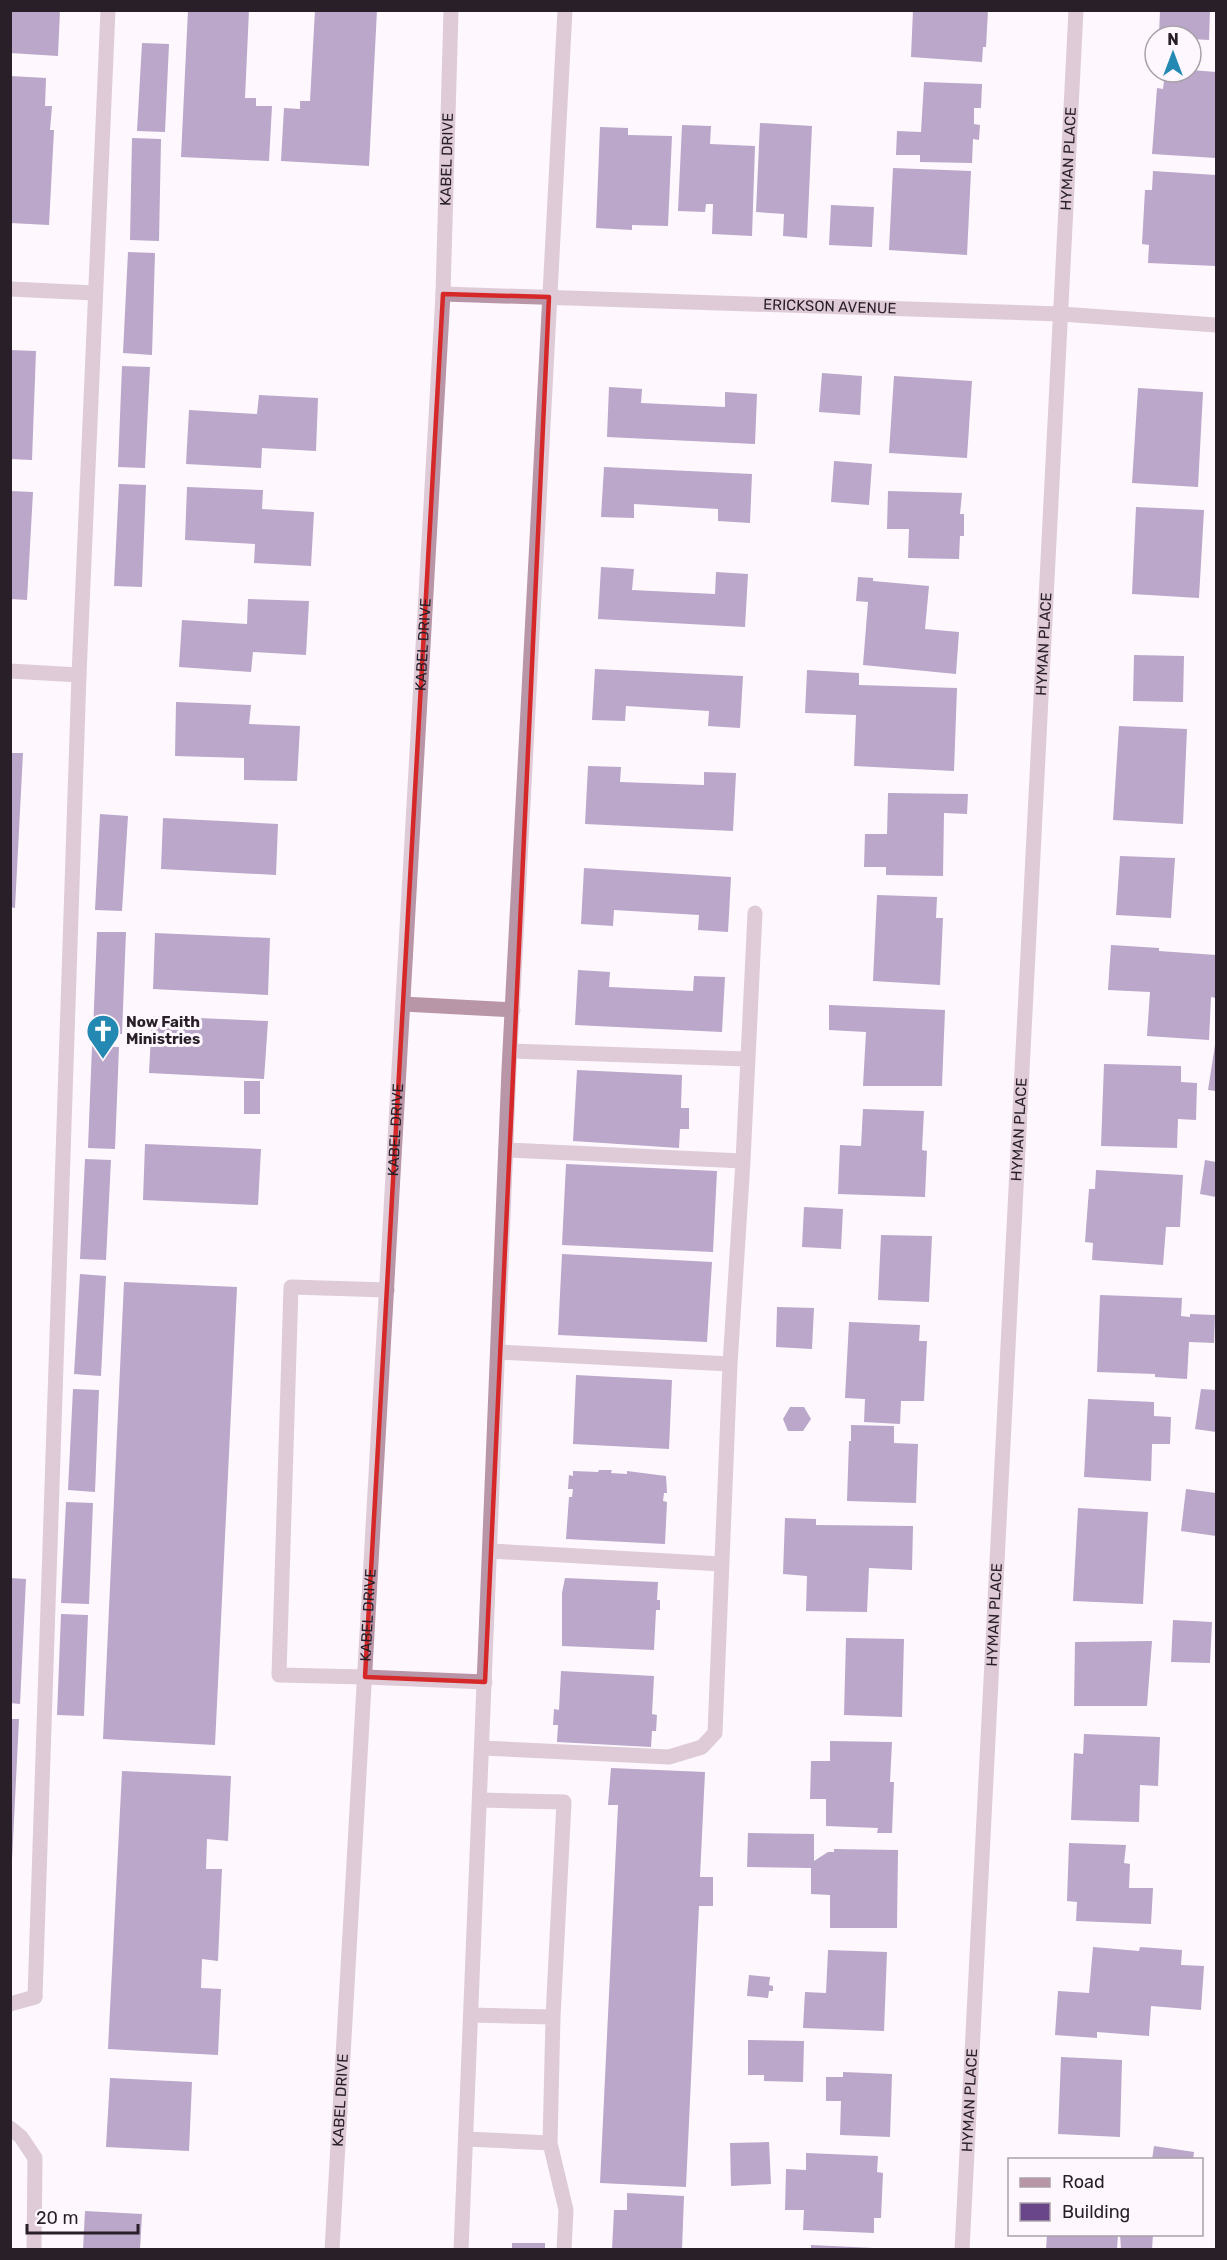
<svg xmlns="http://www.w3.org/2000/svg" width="1227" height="2260" viewBox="0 0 1227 2260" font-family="Rubik,sans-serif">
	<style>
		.building { fill: #69458a }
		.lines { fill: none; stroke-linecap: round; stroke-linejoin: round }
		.service { stroke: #b995a8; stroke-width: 15 }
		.minor { stroke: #b995a8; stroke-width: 15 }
		.tertiary { stroke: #b995a8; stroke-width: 15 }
		.marked { fill: none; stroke: #d62828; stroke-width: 4.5; stroke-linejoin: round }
		.labels { text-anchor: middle; stroke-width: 6; stroke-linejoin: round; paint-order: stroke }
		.street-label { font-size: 15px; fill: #291f29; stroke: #fef8fe }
		.poi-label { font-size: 15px; font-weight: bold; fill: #291f29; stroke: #fef8fe; text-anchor: start }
	</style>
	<rect width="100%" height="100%" fill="#fef8fe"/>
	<path class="building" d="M10,10H60L58,56L10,53Z
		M188,10H249L245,98H256V106H272L269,161L181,157Z
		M315,10H377L369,166L281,161L284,108L300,109V101H310Z
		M913,10H988L986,47H983L982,62L911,57Z
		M1160,10H1210L1209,40L1191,39V36H1159Z
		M142,43L169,44L165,132L137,131Z
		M1191,70L1216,72V158L1152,154L1157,88L1163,89L1165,72H1191Z
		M10,76L46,78L45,106H52L50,130H54L49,225L10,223Z
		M924,82L982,84L981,108H974V124L980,125L979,140L973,139L972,163L920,162V155H896L897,131L921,132Z
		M760,123L812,126L807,238L783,236L784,214L756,212Z
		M682,125L711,126L710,144L755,146L752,236L712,234L713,204H706L705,212L678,211Z
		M600,127L628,128V135L672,136L668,226L632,225V230L596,228Z
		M132,138L161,139L159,241L130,240Z
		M893,168L971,171L967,255L889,250Z
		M1153,171L1216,175V266L1148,263L1149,245L1142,244L1145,190H1152Z
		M831,205L874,207L872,247L829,245Z
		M128,252L155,253L152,355L123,353Z
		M10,350L36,351L32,460L10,459Z
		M122,366L150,367L145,468L118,467Z
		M822,373L862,376L860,415L819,412Z
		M894,376L972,381L967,458L889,453Z
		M609,387L642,389L641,403L725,407V392L757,394L755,444L607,437Z
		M1138,388L1203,392L1198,487L1132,483Z
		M259,395L318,398L316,451L262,448L261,468L186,464L189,410L257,414Z
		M834,461L872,464L869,505L831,502Z
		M604,467L752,474L750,523L718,521V509L634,504V518L601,517Z
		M119,484L146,485L142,587L114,586Z
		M187,487L263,490L262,509L314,512L311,566L254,563L255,544L185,540Z
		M10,491L33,492L27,600L10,599Z
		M888,491L962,493L960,514H964V536H960L959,559L908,558L909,529H887Z
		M1136,507L1204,510L1199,598L1132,594Z
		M601,567L634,569L632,590L715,594L716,572L748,574L745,627L598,619Z
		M858,577L873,578V581L929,586L925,629L959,632L956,674L863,665L868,602L856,601Z
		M248,599L309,601L306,655L253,652L251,672L179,667L182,620L247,624Z
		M1134,655L1184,656L1183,702L1133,701Z
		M595,669L743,676L740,728L708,726L709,711L626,706L625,721L592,720Z
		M807,670L859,673V685L957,688L954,771L854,766L856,715L805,713Z
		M176,702L251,705L249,724L300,726L297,781L244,780V758L175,756Z
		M1119,726L1187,729L1183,824L1113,820Z
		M10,753H23L15,908L10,907Z
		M588,766L621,767L620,782L704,785V772L736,773L733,831L585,824Z
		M888,793L968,794L967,814L944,813L943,876L886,875V867H864L865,834H887Z
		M100,814L128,816L122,911L95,910Z
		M163,818L278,824L276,875L161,869Z
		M1120,856L1175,858L1171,918L1116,915Z
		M584,868L731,877L728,932L698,930L699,915L614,910L613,926L581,924Z
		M877,895L937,897L936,918H943L940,985L873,981Z
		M97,932H126L122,1034L93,1032Z
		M155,933L270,938L268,995L153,989Z
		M1111,945L1159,948V951L1216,955V998L1211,997L1209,1040L1147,1036L1150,992L1108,990Z
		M578,970L610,972L609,987L693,991L694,976L725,977L722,1032L575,1025Z
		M829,1005L945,1010L942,1086H863L866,1032L829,1030Z
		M152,1016L268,1021L264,1079L149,1073Z
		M1215,1045H1216V1091L1208,1090Z
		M92,1046L119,1047L115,1149L88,1148Z
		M1104,1064L1181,1066V1082L1197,1083L1196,1120L1178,1119L1177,1148L1101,1146Z
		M577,1070L682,1075L681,1108H689V1129H680L679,1148L573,1141Z
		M244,1081H260V1114H244Z
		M863,1109L924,1111L922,1150L927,1151L925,1197L838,1194L840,1145L861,1146Z
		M145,1144L261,1149L258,1205L143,1200Z
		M85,1159L111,1160L106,1260L80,1259Z
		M1205,1160L1216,1162V1197L1200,1194Z
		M566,1164L717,1171L713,1252L562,1245Z
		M1096,1170L1183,1175L1180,1227H1166L1163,1265L1092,1260L1093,1243L1085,1242L1089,1189H1095Z
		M804,1207L843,1209L841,1249L802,1247Z
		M881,1235L932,1236L929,1302L878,1300Z
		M562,1254L712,1262L707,1342L558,1335Z
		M80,1274L106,1276L101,1376L74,1374Z
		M124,1282L237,1287L215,1745L103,1739Z
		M1100,1295L1182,1298L1181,1316L1190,1317V1314L1215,1315L1214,1343L1189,1342L1187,1379L1155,1377V1374L1097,1372Z
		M777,1307L814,1308L812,1349L776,1347Z
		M849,1322L920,1325L919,1341H927L924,1401H901L900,1424L864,1422L865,1399L845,1398Z
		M576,1375L672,1380L669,1449L573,1444Z
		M73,1389L99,1390L95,1492L68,1490Z
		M1201,1389L1216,1390V1432L1195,1429Z
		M1088,1399L1154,1402V1416L1171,1417L1170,1444H1152L1151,1481L1084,1477Z
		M790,1407H804L811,1419L803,1431H788L783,1419Z
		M851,1425L894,1426V1443L918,1444L916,1503L847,1501L849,1441H851Z
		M599,1470H612L611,1473L627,1474V1471L666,1476L667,1493H664L663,1501L667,1502L665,1544L566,1539L569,1497H572L573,1489H568L569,1475L573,1476V1471L598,1472Z
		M1186,1489L1216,1493V1536L1181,1531Z
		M66,1502L93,1503L89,1604L61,1603Z
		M1078,1508L1148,1512L1143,1604L1073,1601Z
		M785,1518L816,1519V1525L913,1526L912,1570L869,1568L867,1612L806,1611L807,1576L783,1574Z
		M10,1578L26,1579L20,1704L10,1703Z
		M565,1578L658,1582L657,1600H660V1610H656L654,1650L562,1646V1593Z
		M61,1614L88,1615L84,1716L57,1715Z
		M1173,1620L1212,1622L1210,1663L1171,1662Z
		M846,1638L904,1639L902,1717L844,1715Z
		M1152,1641L1147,1706H1074L1075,1642Z
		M561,1671L654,1676L652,1714L657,1715L656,1731H652L651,1747L557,1742L558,1725H553L554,1709L559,1710Z
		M10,1719H19L12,1861H10Z
		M1084,1734L1160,1737L1158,1786L1140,1785L1139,1822L1071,1820L1074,1753L1083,1754Z
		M830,1741L892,1742L890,1782H894L892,1833H877L878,1828L826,1826V1799H810L811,1761H830Z
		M611,1768L705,1772L700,1877H713V1906H699L686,2187L600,2183L618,1805H608Z
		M122,1771L231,1776L228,1841L207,1839L206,1869H222L218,1961L202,1959L201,1988L221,1989L218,2055L108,2049Z
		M748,1833L814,1834V1861L828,1852H834V1849L898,1850L897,1928H830V1895L811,1894V1868L747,1867Z
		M1069,1843L1126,1845L1124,1863L1130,1864L1129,1888H1153L1151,1924L1076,1921L1077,1902L1067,1901Z
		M1093,1947L1139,1951L1140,1947L1182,1950L1181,1965L1204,1966L1201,2010L1151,2006L1149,2036L1097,2032V2038L1055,2035L1058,1991L1089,1993Z
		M828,1950L887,1952L884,2031L803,2028L805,1992L826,1993Z
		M749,1975L770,1977L769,1985L773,1986V1991H769L768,1998L747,1996Z
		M748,2040L804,2041L803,2082L764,2081V2075H748Z
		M1061,2057L1122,2060L1120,2137L1058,2134Z
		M843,2072L892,2074L890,2137L840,2135L841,2101H826V2077H843Z
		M110,2078L192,2082L189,2151L106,2147Z
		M769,2142L771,2184L731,2186L730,2143Z
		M1154,2146L1194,2152L1193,2160H1152Z
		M806,2153L878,2156L877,2172L883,2173L881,2218H874V2233L803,2230L804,2210H785L786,2169L806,2170Z
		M627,2193L684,2196L682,2250H612L614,2210H627Z
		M85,2211L142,2214L140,2250H83Z
		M1047,2234H1118L1117,2250H1046Z
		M1120,2234H1153L1152,2250H1121Z
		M512,2243H545V2250H512Z
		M811,2245L874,2248V2250H811Z"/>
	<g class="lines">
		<path class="service" d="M10,289L95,293
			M10,671L79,675
			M511,1051L747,1059
			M506,1150L743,1161
			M498,1352L730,1364
			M490,1551L722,1564
			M365,1677L279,1675L291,1287L387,1290
			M482,1748L669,1757L702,1747L715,1733L730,1364L743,1161L755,913
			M480,1800L564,1802L553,2017L550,2143L566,2210L564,2250
			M10,2004L35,1997
			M471,2015L553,2017
			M10,2128L21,2137L35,2158L34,2250
			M466,2139L550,2143"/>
		<g class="minor">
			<path id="s1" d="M443,294L1061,314L1216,325"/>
			<path d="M35,1997L79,675L108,10"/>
			<path id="s2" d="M962,2250L1076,10"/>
		</g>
		<g class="tertiary">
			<path d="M403,1004L513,1010"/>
			<path d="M365,1677L485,1682"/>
			<path id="s3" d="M332,2250L443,294L451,10"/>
			<path d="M461,2250L509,1069L565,10"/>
		</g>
	</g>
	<path d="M0 0H1227V2260H0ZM443,294L549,297L485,1682L365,1677Z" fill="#fef8fe" fill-opacity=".55" fill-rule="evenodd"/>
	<path class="marked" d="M443,294L549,297L485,1682L365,1677Z"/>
	<defs>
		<g id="church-pin" transform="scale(1.725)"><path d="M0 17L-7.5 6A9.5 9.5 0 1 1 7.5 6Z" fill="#2389b2" stroke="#fef8fe"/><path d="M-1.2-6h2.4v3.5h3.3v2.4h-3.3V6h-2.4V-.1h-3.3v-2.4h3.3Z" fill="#fff"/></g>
	</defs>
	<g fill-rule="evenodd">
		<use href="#church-pin" x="103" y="1031"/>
	</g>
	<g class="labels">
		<g class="street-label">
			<text dy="5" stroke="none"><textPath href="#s2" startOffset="2094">HYMAN PLACE</textPath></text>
			<text dy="5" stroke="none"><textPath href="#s3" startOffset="2094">KABEL DRIVE</textPath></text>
			<text dy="5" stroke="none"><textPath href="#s1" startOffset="387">ERICKSON AVENUE</textPath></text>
			<text dy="5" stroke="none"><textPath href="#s3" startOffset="1608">KABEL DRIVE</textPath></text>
			<text dy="5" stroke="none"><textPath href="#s2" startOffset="1608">HYMAN PLACE</textPath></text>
			<text dy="5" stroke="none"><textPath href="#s3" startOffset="1122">KABEL DRIVE</textPath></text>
			<text dy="5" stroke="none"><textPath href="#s2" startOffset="1122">HYMAN PLACE</textPath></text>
			<text dy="5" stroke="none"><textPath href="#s3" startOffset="636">KABEL DRIVE</textPath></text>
			<text dy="5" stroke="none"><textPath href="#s2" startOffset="636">HYMAN PLACE</textPath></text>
			<text dy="5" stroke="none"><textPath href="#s3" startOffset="150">KABEL DRIVE</textPath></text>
			<text dy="5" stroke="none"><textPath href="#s2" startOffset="150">HYMAN PLACE</textPath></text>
		</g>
		<g class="poi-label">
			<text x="126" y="1027">Now Faith<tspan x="126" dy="17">Ministries</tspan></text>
		</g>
	</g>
	<rect width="1227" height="2260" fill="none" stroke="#291f29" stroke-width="24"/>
	<rect x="1008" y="2158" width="195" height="78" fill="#fef8fe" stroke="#a9a1a9" stroke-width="1.5"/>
	<rect x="1020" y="2178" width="30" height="9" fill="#b995a8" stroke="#a9a1a9" stroke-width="1.5"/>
	<text x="1062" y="2188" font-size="18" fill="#291f29">Road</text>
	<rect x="1020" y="2203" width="30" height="18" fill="#69458a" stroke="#a9a1a9" stroke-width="1.5"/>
	<text x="1062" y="2218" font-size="18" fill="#291f29">Building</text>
	<g transform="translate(1173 54)"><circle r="28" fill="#fef8fe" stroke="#a9a1a9" stroke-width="1.5"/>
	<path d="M0-4.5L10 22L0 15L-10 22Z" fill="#2389b2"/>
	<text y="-9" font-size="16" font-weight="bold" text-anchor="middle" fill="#291f29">N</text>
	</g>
	<path d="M27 2224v9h111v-9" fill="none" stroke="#291f29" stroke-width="3"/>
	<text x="36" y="2224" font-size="18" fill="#291f29" stroke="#fef8fe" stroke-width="4.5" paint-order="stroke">20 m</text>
</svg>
